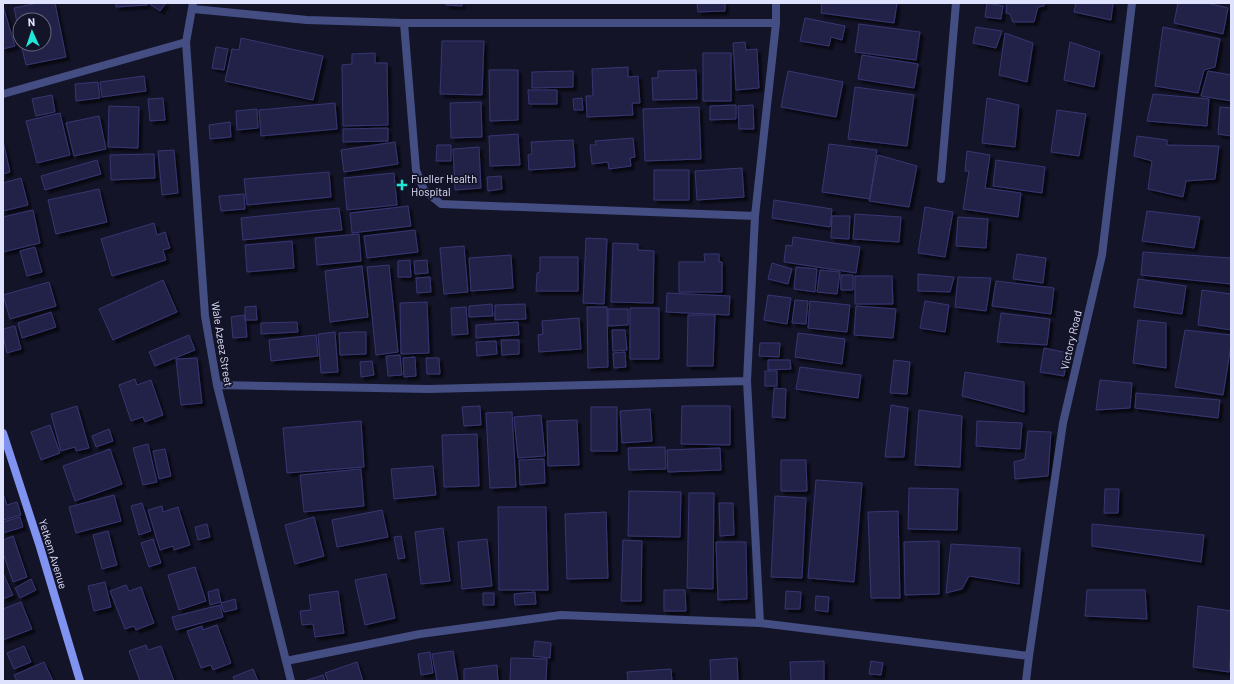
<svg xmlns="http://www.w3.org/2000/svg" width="1234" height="684" viewBox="0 0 1234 684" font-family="Barlow,sans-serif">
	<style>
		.building { fill: #222248; stroke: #373672; filter: url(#shadow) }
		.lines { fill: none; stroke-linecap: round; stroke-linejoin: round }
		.street { stroke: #444e83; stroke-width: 8 }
		.secondary { stroke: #8193f1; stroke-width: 8 }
		.poi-dot { fill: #20e7d5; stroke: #141429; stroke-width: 1.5 }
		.labels { text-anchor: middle; stroke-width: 3.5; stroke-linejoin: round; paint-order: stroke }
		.poi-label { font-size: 11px; fill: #dfe2fc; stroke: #141429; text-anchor: start }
		.street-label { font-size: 11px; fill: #dfe2fc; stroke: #141429 }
	</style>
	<defs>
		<filter id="shadow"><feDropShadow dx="3.5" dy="3.5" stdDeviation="1" flood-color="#0009"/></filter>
	</defs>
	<rect width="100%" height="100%" fill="#141429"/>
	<path class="building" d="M38,3H55L66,57L26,65L21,44H44V20H20V37L14,8Z
		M116,3H147V5L116,7Z
		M151,3H166L160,11L150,4Z
		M446,3H462V6L446,5Z
		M697,3H725V11L698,12Z
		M822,3H897L894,23L821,13Z
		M987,3L1003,6L1001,19L985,17Z
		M1007,3H1044V6L1038,7L1034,22H1013L1010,14L1006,13Z
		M1076,3H1113L1111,20L1074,12Z
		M1178,3H1207L1228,8L1223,34L1174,23Z
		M3,6L15,46L3,49Z
		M805,18L845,26L842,40L831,37L829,46L800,41Z
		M859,24L920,32L916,60L855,52Z
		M976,27L1002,31L996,48L973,43Z
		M1163,27L1220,39L1215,67L1204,70L1198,93L1155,86Z
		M1005,33L1033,43L1027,82L999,75Z
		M241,38L323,56L313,100L225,81L232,49L239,50Z
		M442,41H484L482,95L440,94Z
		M745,42L746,50L757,49L759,88L736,90L733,43Z
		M1070,42L1100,52L1094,87L1064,80Z
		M216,47L228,49L224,70L212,68Z
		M375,53V63H387L388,125L343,126L342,65L352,64V54Z
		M703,53H731V101H703Z
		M862,55L918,64L914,88L858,79Z
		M628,67V77L638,76L640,103H632L633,115L587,117L586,96H593L592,69Z
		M489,70H518V120L490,121Z
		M696,70L697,99L653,100L652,78H658V71Z
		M573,71V87L532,88V72Z
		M788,71L843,82L836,117L781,107Z
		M1208,71L1231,75V101L1201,96Z
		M144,76L146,91L102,97L100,82Z
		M98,82L100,98L76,101L75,84Z
		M855,87L914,95L907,146L848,139Z
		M528,90H557V104H529Z
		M1153,94L1209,99L1207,126L1147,121Z
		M52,95L55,112L36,116L32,99Z
		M163,98L165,120L150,121L148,99Z
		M582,98L583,110H574L573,99Z
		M987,98L1019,105L1015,147L982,143Z
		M481,102L482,137L451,138L450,103Z
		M335,103L337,129L261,136L259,110Z
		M736,105V119L710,120V106Z
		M753,105L754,129H739L738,106Z
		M109,106L139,107L138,148L108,147Z
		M699,107L701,159L645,161L643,109Z
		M1220,107L1231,108V136L1218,134Z
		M257,109L258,128L237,130L236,111Z
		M1057,110L1086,114L1079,156L1051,152Z
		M60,113L70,155L37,163L26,121Z
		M99,116L106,149L74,156L66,123Z
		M230,122L231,137L210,139L209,125Z
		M388,128V141L343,142V129Z
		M518,134L520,165L490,166L489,136Z
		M1137,136L1167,140V145L1219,146L1215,179L1186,181L1183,197L1148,189L1152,161L1134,156Z
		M633,138L635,157L630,158L631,166L609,169L608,162L592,164L590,145H596L595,141Z
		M573,140L575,167L529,170L528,155L532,154L531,142Z
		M3,141L10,172L3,174Z
		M395,142L398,164L344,172L341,150Z
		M829,144L877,150L870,199L822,192Z
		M437,145H451V161H436Z
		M479,147L481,188L455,190L453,149Z
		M174,150L178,193L162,195L158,151Z
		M967,151L990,155L985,188L1021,193L1018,217L963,209L969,171H965Z
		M154,154L155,178L111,180L110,155Z
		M878,155L917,166L909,207L869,201Z
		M97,160L101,174L45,190L41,176Z
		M996,160L1045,167L1042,193L993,186Z
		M742,168L744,197L697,200L695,171Z
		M654,170H689V200H654Z
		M329,172L331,197L247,205L244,179Z
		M394,173L397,205L347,210L344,178Z
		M501,176L502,189L488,191L487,177Z
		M21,178L28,205L3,211V183Z
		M99,189L107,222L56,234L48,200Z
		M244,194L245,209L221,211L219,196Z
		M774,200L832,209L830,227L772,218Z
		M408,206L411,226L352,233L350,213Z
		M925,207L953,212L945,257L918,253Z
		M339,208L342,230L243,240L241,218Z
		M33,210L40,243L3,252V217Z
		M1147,211L1200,217L1194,248L1142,241Z
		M855,214L901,217L899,242L853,239Z
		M832,216H850L849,239L831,238Z
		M958,217L988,219L986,248L956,246Z
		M154,223L157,235L165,232L170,248L163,250L166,260L112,276L101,239Z
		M415,230L418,252L367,258L364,236Z
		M359,234L361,261L317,265L315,238Z
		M793,237L860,247L856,273L784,262L786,245L792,246Z
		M586,238L607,239L604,304L583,303Z
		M292,241L294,268L247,272L245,245Z
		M613,243L638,244V250L654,251L653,303L611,302Z
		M464,246L468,292L444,294L440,248Z
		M35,247L42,272L27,276L20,251Z
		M1143,252L1231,258V284L1141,275Z
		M704,254H719V262H722V292H679V262H705Z
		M1017,254L1046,258L1043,283L1013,279Z
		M511,255L513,288L471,291L469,258Z
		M540,257H578V291H536L537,273L540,272Z
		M410,260L411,277H398V261Z
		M427,260L428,273L415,274L414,261Z
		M772,263L792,269L788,284L768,279Z
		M389,265L398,352L376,355L367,267Z
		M362,266L368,317L330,322L325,271Z
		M796,267L817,269L815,292L794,289Z
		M820,270L840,272L837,294L817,292Z
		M918,274L954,277L950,292L918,291Z
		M841,275H853V290H841Z
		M855,276H892L893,304H855Z
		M430,277L431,292L417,293L416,278Z
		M958,277L991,278L986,311L955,307Z
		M1138,279L1186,286L1182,314L1134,307Z
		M163,280L177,312L113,340L99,309Z
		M996,281L1054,288L1051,314L992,306Z
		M49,282L56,306L10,319L3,295Z
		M1202,290L1231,294V330L1198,325Z
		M667,293L730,296L729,315L666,312Z
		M768,295L791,298L787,324L764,320Z
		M795,300L808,301L806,324L792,323Z
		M810,301L850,305L847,332L808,328Z
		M925,301L949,305L945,332L920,328Z
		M427,302L429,353L401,354L400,303Z
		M492,304L493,316L469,317V306Z
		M525,304L526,319L495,320V305Z
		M256,306L257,320H245V307Z
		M856,306L896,309L893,338L854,335Z
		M466,307L468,334L452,335L451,308Z
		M587,307H607L608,367L588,368Z
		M630,308H659V359H630Z
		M608,309H628V325L608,326Z
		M51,312L56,327L22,338L18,323Z
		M1001,313L1050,319L1047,345L997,342Z
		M245,315L247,337L233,338L231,317Z
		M688,315H715L713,366H687Z
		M579,318L581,349L539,352L538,335L543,334L542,321Z
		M1138,320L1166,323V368L1133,363Z
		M297,322L298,332L261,334V323Z
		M518,322L519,335L476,338V325Z
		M15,326L21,349L7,353L3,336V329Z
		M612,330H625L627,350L613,351Z
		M1185,330L1231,335V345L1223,395L1175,387Z
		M335,332L338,372L321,373L318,334Z
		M355,332H366V354L340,355L339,333Z
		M798,333L845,339L842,364L795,357Z
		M189,335L195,350L155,366L149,352Z
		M316,335L318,356L271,361L269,340Z
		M501,340H519V354L502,355Z
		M496,341L497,354L477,356L476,342Z
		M760,343H780L779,357L759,356Z
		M1044,348L1068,353L1064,376L1040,372Z
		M625,352L626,367L614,368L613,353Z
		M400,355L402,375L388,376L386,356Z
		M415,357L416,376L404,377L403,358Z
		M197,358L202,403L181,405L176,359Z
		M426,358H439L440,374H427Z
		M768,360H790L791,369L768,370Z
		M894,360L910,362L907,394L890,393Z
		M372,361L374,375L361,377L360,362Z
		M800,367L861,375L858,398L796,389Z
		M765,371H777V386H765Z
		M965,372L1024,382V412L962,396Z
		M135,379L137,385L151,380L163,415L145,422L143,417L131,421L119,385Z
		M1100,380L1132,383L1130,408L1096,410Z
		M774,388L786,389L785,418L772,417Z
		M1136,393L1220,400L1218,418L1135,408Z
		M891,405L908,408L904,457H885Z
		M77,406L89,448L76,451L75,447L61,451L51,414Z
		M480,406L481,425L464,426L462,407Z
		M682,406H730V445L681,444Z
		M591,407H617V451H591Z
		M650,409L652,441L622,443L620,411Z
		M919,410L962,416L960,467L915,465Z
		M512,412L516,487L490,488L486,413Z
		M541,415L545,456L518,458L514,417Z
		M577,420L579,465L548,466L547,421Z
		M361,421L364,467L287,473L283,428Z
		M977,421L1022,423L1020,449L976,446Z
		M50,425L60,453L41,460L31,432Z
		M109,429L113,441L96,447L92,436Z
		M1028,431L1051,432L1048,476L1015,479L1014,462L1025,459Z
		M477,434L479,486L444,487L442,435Z
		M148,444L157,482L143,485L133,448Z
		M665,447L666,469L629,470L628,448Z
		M720,448L721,470L668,472L667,450Z
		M110,449L122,484L75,501L63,466Z
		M165,449L171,476L159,479L153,451Z
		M544,459L545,483L520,485L519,460Z
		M781,460H806L807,491H781Z
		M433,466L436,495L394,499L391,469Z
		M361,469L364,506L304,512L300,475Z
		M816,480L862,483L854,582L808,578Z
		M909,488L958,489L957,530L908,529Z
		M1105,489H1119L1118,513H1104Z
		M629,491L681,492L680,537L628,536Z
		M3,493L7,505L17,502L21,515L3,520Z
		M689,493H714L713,589L687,588Z
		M114,495L121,521L76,533L69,507Z
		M775,496L806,498L802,578L771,577Z
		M142,503L151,531L139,535L131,506Z
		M719,503H733L734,535L720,536Z
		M162,506L163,512L178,507L190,545L174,550L173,546L160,550L148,510Z
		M498,507H546L548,590H499Z
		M382,510L388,537L337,547L332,520Z
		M898,511L900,598H871L868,512Z
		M606,512L608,578L567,579L565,514Z
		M20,517L23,527L3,533V522Z
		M314,517L324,556L295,564L285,525Z
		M207,524L210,537L198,540L195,527Z
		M1092,524L1204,535L1201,562L1092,546Z
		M443,528L450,581L421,584L415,532Z
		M108,531L117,565L102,569L93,535Z
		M13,536L27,577L13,582L3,553V540Z
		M401,536L405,558L398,559L394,537Z
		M153,539L161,563L149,567L141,543Z
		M487,539L492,586L462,589L458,542Z
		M623,540L642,541L641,601H621Z
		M939,541V594L905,595L904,542Z
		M716,542H746L747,599L718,600Z
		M951,544L1020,548L1019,584L969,576L962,589L946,593Z
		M195,567L206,601L179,610L168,575Z
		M3,573L13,595L3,599Z
		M386,574L395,618L365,625L355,580Z
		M31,579L36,590L20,598L15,588Z
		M105,582L111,607L94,611L88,586Z
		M126,585L129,591L141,587L154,623L136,630L134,626L125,629L110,591Z
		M218,589L221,602L210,605L208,592Z
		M664,590H685L686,611H664Z
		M1087,590H1145L1147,619L1085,616Z
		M338,591L344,633L315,637L313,624L302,625L300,611L311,610L309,595Z
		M786,591L801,592L800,609H785Z
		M535,592L536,604L515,605L514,594Z
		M483,593H494V605H483Z
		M816,596L829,597L828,612L815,610Z
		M235,599L237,609L224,612L221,603Z
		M21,602L32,629L3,640V609Z
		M220,605L223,617L176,630L172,617Z
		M1198,606L1231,611V648L1229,672L1193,667Z
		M217,625L231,663L213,670L211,665L201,668L187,631L202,626L203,630Z
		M535,641L551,643L550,658L533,656Z
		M146,645L148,650L161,646L174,681H140L129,651Z
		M24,646L31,662L14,669L7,653Z
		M453,651L458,681H437L432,654Z
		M430,652L433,673L421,675L418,654Z
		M511,658L547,659L546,681H510Z
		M737,658L738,681H711L710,660Z
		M824,661V681H791L790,662Z
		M871,661L883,663L881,675L869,674Z
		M44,662L53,681H17L14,675Z
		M357,662L363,681H328L325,673Z
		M497,665L498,681H464V669Z
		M253,669L258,681H235L233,677Z
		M671,669L672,681H628L627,672Z
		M323,675L325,681H304Z"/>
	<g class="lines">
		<path class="street" d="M193,3L186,42L205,316L217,385L291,681
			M193,9L307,20L404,23H776
			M404,23L416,170L424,190L441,204L755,216
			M3,94L186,42
			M941,179L956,3
			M747,381L760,623
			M217,385L428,389L747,381L755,216L776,23V3
			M286,661L420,634L561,615L760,623L1029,656
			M1026,681L1029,656L1063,423L1102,255L1132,3"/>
		<path class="secondary" d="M3,433L40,547L80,681"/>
	</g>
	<path class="poi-dot" d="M400 179h4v4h4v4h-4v4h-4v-4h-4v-4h4z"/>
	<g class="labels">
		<g class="poi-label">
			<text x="411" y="183">Fueller Health<tspan x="411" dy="13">Hospital</tspan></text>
		</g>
		<g class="street-label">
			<text transform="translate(1071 340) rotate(-77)" y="4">Victory Road</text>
			<text transform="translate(222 344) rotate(81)" y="4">Wale Azeez Street</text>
			<text transform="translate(53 554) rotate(73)" y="4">Yetkem Avenue</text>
		</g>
	</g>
	<rect width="1234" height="684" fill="none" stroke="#dfe2fc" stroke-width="8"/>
	<g transform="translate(32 32) rotate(357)"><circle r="19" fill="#141429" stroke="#65667d"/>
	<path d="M0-3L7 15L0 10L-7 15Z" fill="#20e7d5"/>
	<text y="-6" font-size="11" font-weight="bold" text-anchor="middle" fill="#dfe2fc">N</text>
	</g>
</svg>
